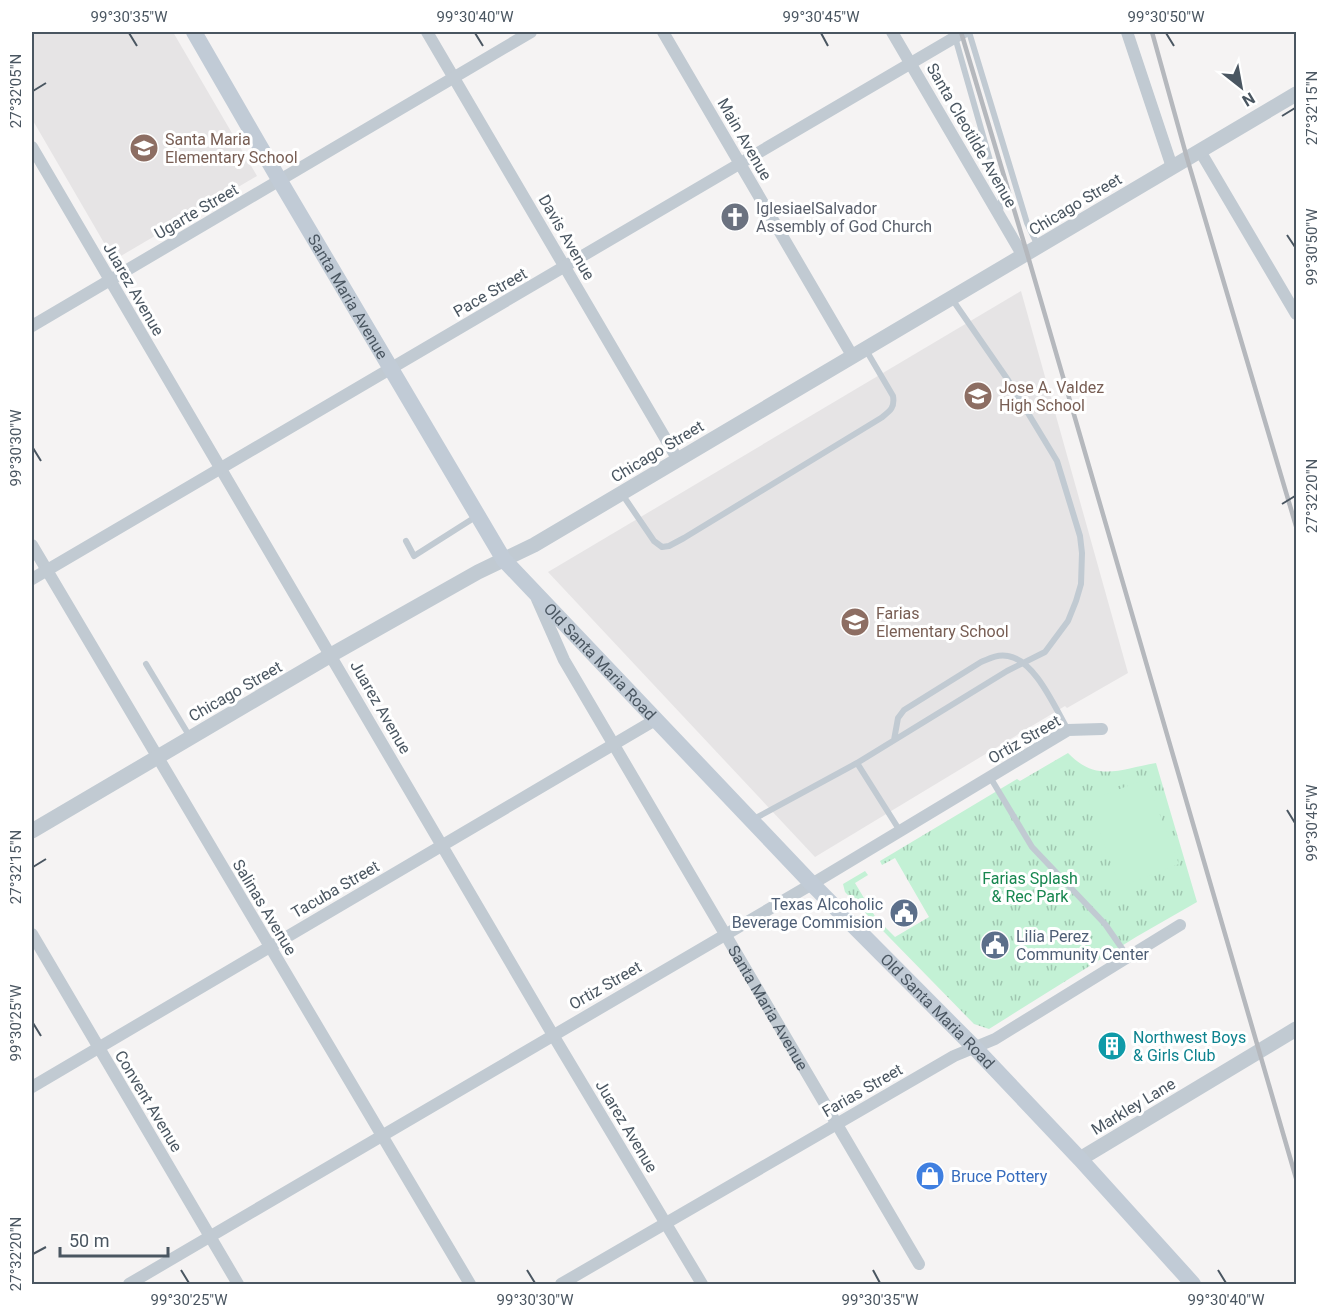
<svg xmlns="http://www.w3.org/2000/svg" width="1328" height="1316" viewBox="0 0 1328 1316" font-family="Roboto,sans-serif">
	<style>
		.education { fill: #e6e4e5 }
		.park { fill: url(#park-tufts) }
		.pitch { fill: #c3f1d5 }
		.lines { fill: none; stroke-linecap: round; stroke-linejoin: round }
		.service { stroke: #c1cad2; stroke-width: 6 }
		.minor { stroke: #c1cad2; stroke-width: 12 }
		.tertiary { stroke: #c1cad2; stroke-width: 15 }
		.secondary { stroke: #c1cbd6; stroke-width: 16 }
		.rail { stroke: #b5b8bd; stroke-width: 4.5 }
		.ticks { fill: none; stroke: #4a5661; stroke-width: 2 }
		.labels { text-anchor: middle; stroke-width: 6; stroke-linejoin: round; paint-order: stroke }
		.street-label { font-size: 16px; fill: #4a5661; stroke: #fff }
		.education-label { font-size: 16px; fill: #785e54; stroke: #fff; text-anchor: start }
		.worship-label { font-size: 16px; fill: #5b616d; stroke: #fff; text-anchor: start }
		.park-label { font-size: 16px; fill: #17864f; stroke: #fff }
		.service-label { font-size: 16px; fill: #4e5e75; stroke: #fff; text-anchor: end }
		.culture-label { font-size: 16px; fill: #0d838f; stroke: #fff; text-anchor: start }
		.shop-label { font-size: 16px; fill: #366cbe; stroke: #fff; text-anchor: start }
		.neatline { fill: none; stroke: #4a5661; stroke-width: 2 }
		.ticks-label { font-size: 15px; text-anchor: middle; fill: #4a5661 }
	</style>
	<defs>
		<pattern id="park-tufts" width="24" height="20" patternUnits="userSpaceOnUse" patternTransform="scale(1.5)"><rect width="24" height="20" fill="#c3f1d5"/><path d="M3 7l-1-3M5 7V3M7 7l1-3M15 17l-1-3M17 17v-4M19 17l1-3" fill="none" stroke="#a0c6b0"/></pattern>
	</defs>
	<rect width="100%" height="100%" fill="#f5f3f3"/>
	<path class="education" d="M32,32H173L257,176L114,260L32,119Z
		M1021,291L1128,673L1067,708L1065,706L815,857L548,572Z"/>
	<path class="park" d="M1068,753C1097,783 1120,769 1156,763L1197,902L1136,937L989,1029L974,1024L845,892L843,884L865,871L868,875L855,883L876,918L895,937L929,917L895,858L882,865L880,861L1017,779L1020,781Z"/>
	<path class="pitch" d="M1146,779L1179,864L1120,887L1088,801Z"/>
	<g class="lines">
		<path class="service" d="M969,32L1027,223L1038,246
			M955,37L1001,199L1000,212
			M622,494L654,541L662,547L669,546L684,538L881,418C890,411 895,408 893,396L866,350
			M406,541L414,556L477,516
			M146,664L190,737
			M894,740L898,718L904,710L981,662C990,658 998,654 1008,656C1035,660 1055,708 1068,730
			M857,763L900,831
			M990,777L1032,847L1105,924L1128,957
			M754,819L857,763L1007,671L1045,652L1068,621L1076,601L1081,584L1082,553L1080,536L1057,461L1008,380L952,299"/>
		<g class="minor">
			<path d="M427,32L678,460"/>
			<path d="M663,32L853,357"/>
			<path d="M892,32L1023,256"/>
			<path d="M1127,32L1172,167"/>
			<path d="M32,147L553,1035L702,1284"/>
			<path d="M1200,151L1296,314"/>
			<path d="M32,326L531,32"/>
			<path d="M32,545L470,1284"/>
			<path d="M32,579L964,32"/>
			<path id="s1" d="M537,599L564,660L919,1264"/>
			<path d="M32,934L238,1284"/>
			<path d="M32,1087L655,720"/>
			<path d="M129,1284L812,884L1068,730L1102,729"/>
			<path d="M561,1284L954,1056L995,1039L1180,925"/>
		</g>
		<path class="tertiary" d="M32,831L331,655L478,572L534,545L1296,94
			M1080,1159L1296,1029"/>
		<path class="secondary" id="s2" d="M194,32L280,181L504,560L812,884L975,1048L1080,1159L1193,1284"/>
		<path class="rail" d="M961,32L1027,253L1296,1178
			M1152,32L1187,158L1296,526"/>
	</g>
	<path class="ticks" d="M129,33L137,46M475,33L483,46M821,33L828,46M1166,33L1174,46M33,91L46,83M1282,116L1295,108M1287,235L1295,247M33,448L41,461M1282,504L1295,496M1287,810L1295,823M33,867L46,859M33,1023L41,1036M33,1254L46,1247M181,1270L189,1283M527,1270L535,1283M873,1270L880,1283M1218,1270L1226,1283"/>
	<defs>
		<g id="school-disc" transform="scale(1.5)"><circle r="9.5" fill="#8d6e63" stroke="#fff"/><path d="M0-5L7-2L0 1L-7-2ZM-4 1L0 2.5L4 1V4Q0 6-4 4Z" fill="#fff"/></g>
		<g id="church-disc" transform="scale(1.5)"><circle r="9.5" fill="#6b7280" stroke="#fff"/><path d="M-1.2-6h2.4v3.5h3.3v2.4h-3.3V6h-2.4V-.1h-3.3v-2.4h3.3Z" fill="#fff"/></g>
		<g id="civic-disc" transform="scale(1.5)"><circle r="9.5" fill="#5c6f8a" stroke="#fff"/><path d="M-.6-6.5H3V-4.5H.6V-3L4-1V1h2V6H-6V1h2V-1L-.6-3ZM-1.2 2.5V6h2.4V2.5Z" fill="#fff"/></g>
		<g id="building-disc" transform="scale(1.5)"><circle r="9.5" fill="#0f9aa8" stroke="#fff"/><path d="M-4-6H4V6H1V3H-1V6H-4ZM-2.5-4.3h1.7v1.8h-1.7ZM.8-4.3h1.7v1.8H.8ZM-2.5-1h1.7V.8h-1.7ZM.8-1h1.7V.8H.8Z" fill="#fff"/></g>
		<g id="shop-disc" transform="scale(1.5)"><circle r="9.5" fill="#3f7fe0" stroke="#fff"/><path d="M-5-2.5h2.3a2.7 3.5 0 0 1 5.4 0H5L5.5 6h-11ZM-1.5-2.5h3a1.5 2.3 0 0 0-3 0Z" fill="#fff"/></g>
	</defs>
	<g fill-rule="evenodd">
		<use href="#school-disc" x="144" y="148"/>
		<use href="#church-disc" x="735" y="217"/>
		<use href="#school-disc" x="978" y="396"/>
		<use href="#school-disc" x="855" y="622"/>
		<use href="#civic-disc" x="904" y="913"/>
		<use href="#civic-disc" x="995" y="945"/>
		<use href="#building-disc" x="1112" y="1046"/>
		<use href="#shop-disc" x="930" y="1176"/>
	</g>
	<g class="labels">
		<g class="street-label">
			<text transform="translate(972 135) rotate(60)" y="6">Santa Cleotilde Avenue</text>
			<text transform="translate(745 139) rotate(60)" y="6">Main Avenue</text>
			<text transform="translate(1075 204) rotate(-31)" y="6">Chicago Street</text>
			<text transform="translate(196 211) rotate(-30)" y="6">Ugarte Street</text>
			<text transform="translate(567 237) rotate(60)" y="6">Davis Avenue</text>
			<text transform="translate(134 289) rotate(60)" y="6">Juarez Avenue</text>
			<text transform="translate(490 292) rotate(-30)" y="6">Pace Street</text>
			<text dy="6" stroke="none"><textPath href="#s2" startOffset="306">Santa Maria Avenue</textPath></text>
			<text transform="translate(657 451) rotate(-31)" y="6">Chicago Street</text>
			<text dy="6" stroke="none"><textPath href="#s2" startOffset="752">Old Santa Maria Road</textPath></text>
			<text transform="translate(235 691) rotate(-30)" y="6">Chicago Street</text>
			<text transform="translate(381 707) rotate(60)" y="6">Juarez Avenue</text>
			<text transform="translate(1024 739) rotate(-30)" y="6">Ortiz Street</text>
			<text transform="translate(335 889) rotate(-30)" y="6">Tacuba Street</text>
			<text transform="translate(265 907) rotate(59)" y="6">Salinas Avenue</text>
			<text transform="translate(605 985) rotate(-30)" y="6">Ortiz Street</text>
			<text dy="6" stroke="none"><textPath href="#s1" startOffset="470">Santa Maria Avenue</textPath></text>
			<text dy="6" stroke="none"><textPath href="#s2" startOffset="1238">Old Santa Maria Road</textPath></text>
			<text transform="translate(862 1090) rotate(-30)" y="6">Farias Street</text>
			<text transform="translate(149 1101) rotate(59)" y="6">Convent Avenue</text>
			<text transform="translate(1133 1106) rotate(-31)" y="6">Markley Lane</text>
			<text transform="translate(627 1126) rotate(59)" y="6">Juarez Avenue</text>
		</g>
		<g class="education-label">
			<text x="165" y="145">Santa Maria<tspan x="165" dy="18">Elementary School</tspan></text>
			<text x="999" y="393">Jose A. Valdez<tspan x="999" dy="18">High School</tspan></text>
			<text x="876" y="619">Farias<tspan x="876" dy="18">Elementary School</tspan></text>
		</g>
		<g class="worship-label">
			<text x="756" y="214">IglesiaelSalvador<tspan x="756" dy="18">Assembly of God Church</tspan></text>
		</g>
		<g class="park-label">
			<text x="1030" y="884">Farias Splash<tspan x="1030" dy="18">&amp; Rec Park</tspan></text>
		</g>
		<g class="service-label">
			<text x="883" y="910">Texas Alcoholic<tspan x="883" dy="18">Beverage Commision</tspan></text>
			<text x="1016" y="942" text-anchor="start">Lilia Perez<tspan x="1016" dy="18">Community Center</tspan></text>
		</g>
		<g class="culture-label">
			<text x="1133" y="1043">Northwest Boys<tspan x="1133" dy="18">&amp; Girls Club</tspan></text>
		</g>
		<g class="shop-label">
			<text x="951" y="1182">Bruce Pottery</text>
		</g>
	</g>
	<rect width="1328" height="1316" fill="none" stroke="#ffffff" stroke-width="66"/>
	<g transform="translate(1241 87) rotate(149)" stroke="#ffffff" stroke-width="4.5" paint-order="stroke">
	<path d="M0-4.5L10 22L0 15L-10 22Z" fill="#4a5661"/>
	<text y="-9" font-size="16" font-weight="bold" text-anchor="middle" fill="#4a5661">N</text>
	</g>
	<path d="M60 1247v9h108v-9" fill="none" stroke="#4a5661" stroke-width="3"/>
	<text x="69" y="1247" font-size="18" fill="#4a5661" stroke="#ffffff" stroke-width="4.5" paint-order="stroke">50 m</text>
	<rect x="33" y="33" width="1262" height="1250" class="neatline"/>
	<g class="ticks-label">
		<text x="129" y="22">99°30'35"W</text>
		<text x="475" y="22">99°30'40"W</text>
		<text x="821" y="22">99°30'45"W</text>
		<text x="1166" y="22">99°30'50"W</text>
		<text transform="translate(16 91) rotate(-90)" y="5">27°32'05"N</text>
		<text transform="translate(1312 108) rotate(-90)" y="5">27°32'15"N</text>
		<text transform="translate(1312 247) rotate(-90)" y="5">99°30'50"W</text>
		<text transform="translate(16 448) rotate(-90)" y="5">99°30'30"W</text>
		<text transform="translate(1312 496) rotate(-90)" y="5">27°32'20"N</text>
		<text transform="translate(1312 823) rotate(-90)" y="5">99°30'45"W</text>
		<text transform="translate(16 867) rotate(-90)" y="5">27°32'15"N</text>
		<text transform="translate(16 1023) rotate(-90)" y="5">99°30'25"W</text>
		<text transform="translate(16 1254) rotate(-90)" y="5">27°32'20"N</text>
		<text x="189" y="1305">99°30'25"W</text>
		<text x="535" y="1305">99°30'30"W</text>
		<text x="880" y="1305">99°30'35"W</text>
		<text x="1226" y="1305">99°30'40"W</text>
	</g>
</svg>
